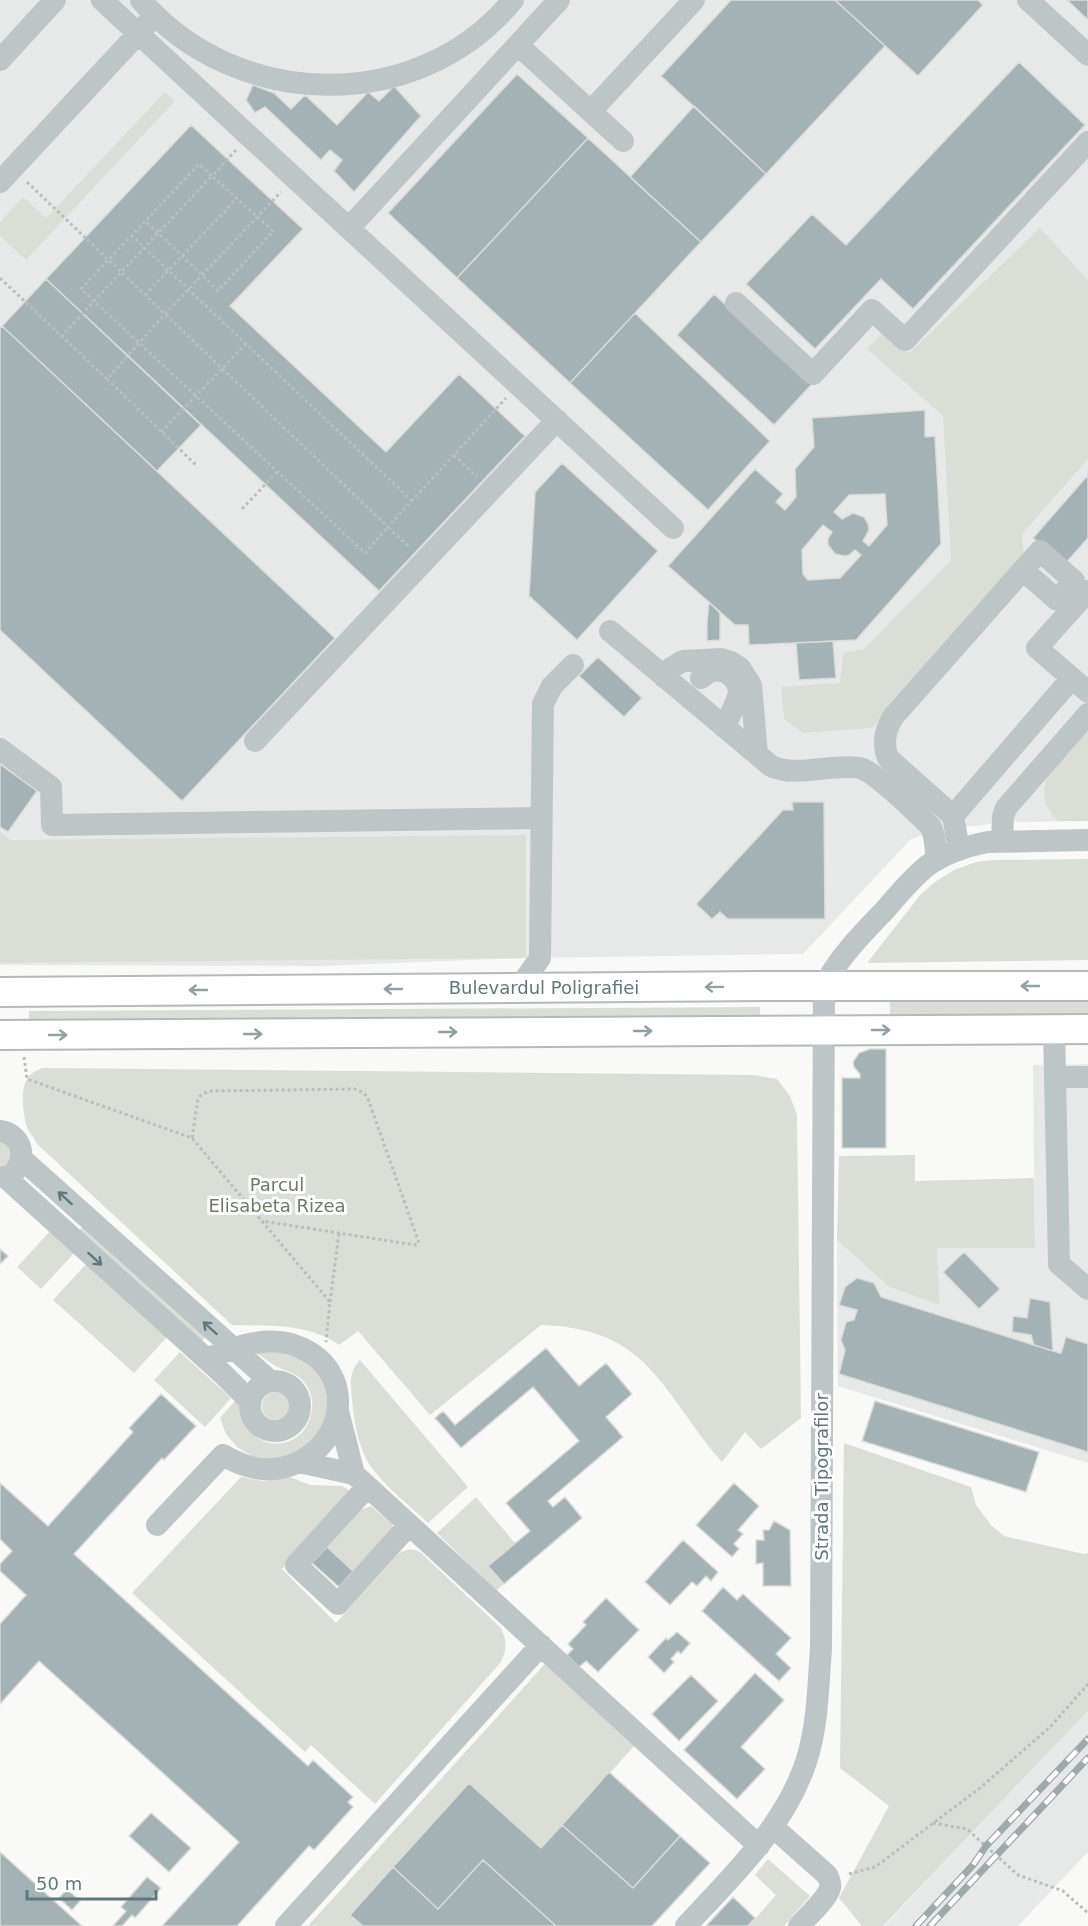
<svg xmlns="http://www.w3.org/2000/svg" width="1088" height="1926" viewBox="0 0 1088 1926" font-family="'DejaVu Sans',sans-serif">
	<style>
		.built { fill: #e7e9e8 }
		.green { fill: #dbded6 }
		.building { fill: #a5b2b5; stroke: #dbdbd9; stroke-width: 1.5; fill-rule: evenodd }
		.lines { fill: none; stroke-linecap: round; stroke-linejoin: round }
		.major-casing { stroke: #b2babc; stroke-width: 32 }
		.path { stroke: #b9bebf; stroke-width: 3; stroke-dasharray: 3 3; stroke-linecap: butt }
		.minor { stroke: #bec5c7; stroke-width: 22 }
		.major { stroke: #fff; stroke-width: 28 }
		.rail-casing { stroke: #9ea9ac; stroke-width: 7 }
		.rail { stroke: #fff; stroke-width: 4.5; stroke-dasharray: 14; stroke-linecap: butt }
		.oneway { stroke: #90a0a3 }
		.oneway2 { stroke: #60777c }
		.labels { text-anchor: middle; stroke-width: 6; stroke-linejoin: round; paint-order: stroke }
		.street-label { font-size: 18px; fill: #60777c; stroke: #fff }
		.park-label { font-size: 18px; fill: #6d7a64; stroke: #fff }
	</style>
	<rect width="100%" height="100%" fill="#f9f9f7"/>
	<path class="built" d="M0,0H1088V821L1008,822L931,831L910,840L803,954L526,958L321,966L0,965Z
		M1088,1064V1463L838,1386L837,1240L889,1287L940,1304L937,1248H1035L1033,1065Z
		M1088,1711V1852L1018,1926H884Z"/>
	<path class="green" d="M165,92L175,101L26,260L0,236V222L23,197L46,218Z
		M1040,228L1088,280V459L1022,534L1024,556L872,728L803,733L784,719L781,687L840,683L843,653L864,649L951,560L943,416L867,349L884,331L909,353Z
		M1088,731V821H1058L1053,816L1045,803L1044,790L1047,777Z
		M0,832L11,840L526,835V958L0,963Z
		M1088,859V960L867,963L921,894L935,882L954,870L976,862L993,860Z
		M1088,1001V1024L890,1025V1002Z
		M760,1007V1019L29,1024V1011Z
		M43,1068L753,1075L777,1079L790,1096L797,1115L801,1418L761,1449L745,1432L722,1462C661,1392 650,1328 541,1325L430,1415L358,1331L339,1345C308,1323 268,1326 232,1325L37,1144C34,1138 30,1133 27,1127C23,1115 20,1090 27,1079C30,1073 37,1070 43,1068Z
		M0,1139L13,1151L6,1167L0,1168Z
		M915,1155V1181L1034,1178L1035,1248H937L940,1305L889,1287L837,1240L839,1156Z
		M85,1224L207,1335L200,1343L77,1233Z
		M52,1229L76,1251L41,1289L17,1267Z
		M88,1262L169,1335L134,1373L53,1300Z
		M180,1352L231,1398L205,1427L154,1380Z
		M290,1352L315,1367L329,1392L328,1421L301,1454L268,1461L252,1456L237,1447L226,1434L220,1418L235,1401L242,1408C247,1457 308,1454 312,1408C313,1399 310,1389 304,1382C297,1374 289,1372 280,1368C272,1365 264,1358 257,1353Z
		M360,1360L468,1487L428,1523C408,1504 379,1482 366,1459C357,1440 354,1420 352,1400C351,1384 348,1373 360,1360Z
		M262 1406a14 14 0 1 1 28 0a14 14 0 1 1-28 0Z
		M844,1443L971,1487L976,1505L991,1525L1004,1536L1084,1554L1088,1553V1711L883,1926H862L839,1898L889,1806L840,1768Z
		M241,1477L263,1481L290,1477L310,1485L342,1486L350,1491L282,1569L336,1623L398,1554C406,1549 412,1548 420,1552L501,1628C507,1641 507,1649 501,1662L375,1804L311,1745L305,1752L132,1593Z
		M476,1497L515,1543L489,1565L504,1584L496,1591L437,1533Z
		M371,1506L392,1524L393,1528L357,1575L327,1547L360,1510Z
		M545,1664L635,1745L610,1773L710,1863L652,1926H556L351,1915L363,1926H308Z
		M768,1859L810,1896L784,1926H749L776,1895L755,1875Z"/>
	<path class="building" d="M731,0H835L885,46L766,174L661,76Z
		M835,0H978L983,5L918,76Z
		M1067,0H1088V20Z
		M1019,62L1085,125L913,309L881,279L815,349L746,284L812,214L846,245Z
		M517,74L588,138L457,278L388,213Z
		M253,85L274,93L291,109L305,95L337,125L368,92L379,101L394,86L421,116L354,192L334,171L342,160L330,150L321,160L265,107L255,113L246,100Z
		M694,106L766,174L701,242L630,177Z
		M191,125L303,229L230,306L386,452L459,374L525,436L379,591L46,279Z
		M588,138L701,242L570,383L457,278Z
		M46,279L201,425L157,471L2,326Z
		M714,294L812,384L774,425L677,335Z
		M635,313L770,441L708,510L570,383Z
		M2,326L335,638L182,801L0,630V328Z
		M925,410V437L935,436L941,544L856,640L749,645L748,625H735L668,566L755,469L783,494L776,502L785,510L796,497L795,469L814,447L812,418ZM885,494L887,525L869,546L863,541L869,530L868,524L864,517L853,513L842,519L834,512L849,495ZM823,525L832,532L828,539V545L835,554L845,556L849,555L855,550L861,555L840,578L808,580L803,574L802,550Z
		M562,463L658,551L577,640L529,596L535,492Z
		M1088,475V538L1064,565L1033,538Z
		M709,602L720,613V640L707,641V622Z
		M833,641L836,678L799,680L796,643Z
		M598,657L642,698L624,717L579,676Z
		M0,764L37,791L8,832L0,827Z
		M792,802H824L825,919H728L720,912L712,919L696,904L783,810H793Z
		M870,1049H886V1148H842V1078H860V1074L854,1067L853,1062L859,1053Z
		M0,1249L8,1256L0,1264Z
		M964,1252L1000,1289L979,1309L943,1272Z
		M857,1278L874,1283L881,1297L1053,1351L1061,1353L1066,1337L1088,1344V1452L839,1374L845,1350L841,1340L846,1322L854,1320L857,1310L839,1305L845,1287Z
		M1030,1298L1050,1302L1053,1351L1034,1345L1031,1335L1012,1332L1013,1316L1027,1318Z
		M546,1348L579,1386L606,1363L632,1394L606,1417L623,1437L548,1501L553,1507L565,1497L582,1518L504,1584L488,1566L530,1531L506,1503L579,1441L533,1387L461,1448L435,1418L443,1411L455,1425Z
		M161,1394L196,1426L164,1460L162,1458L74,1554L308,1766L313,1760L353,1797L348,1802L353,1807L314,1850L309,1846L237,1926H162L239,1842L39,1661L0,1704V1624L26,1595L0,1571V1564L12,1551L0,1539V1483L48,1526L133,1432L129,1428Z
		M875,1401L1039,1452L1026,1492L862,1441Z
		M734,1483L759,1506L738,1530L743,1534L734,1544L739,1549L732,1557L696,1525Z
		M774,1521L790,1530L791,1586H763V1563L756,1564V1540H764L763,1530H769Z
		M683,1540L718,1572L711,1581L706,1576L697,1586L692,1582L670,1605L645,1582Z
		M327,1547L353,1571L339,1587L312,1563Z
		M723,1587L737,1600L743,1594L791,1638L776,1654L791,1668L779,1681L702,1611Z
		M606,1598L639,1630L598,1672L586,1661L579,1667L567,1655L573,1649L568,1644L586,1625L583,1622Z
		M677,1632L690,1643L681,1654L678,1651L671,1659L674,1662L664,1673L648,1657L666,1638L668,1640Z
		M755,1673L784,1700L741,1747L765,1769L737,1799L684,1750Z
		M691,1675L718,1701L679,1741L652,1714Z
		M609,1772L680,1836L633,1888L562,1825Z
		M469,1783L541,1848L562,1825L633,1888L680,1836L710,1863L652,1926H556L483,1860L438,1909L393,1867Z
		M151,1813L191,1848L169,1872L129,1836Z
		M0,1852L82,1926H0Z
		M483,1860L556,1926H363L350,1915L393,1867L438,1909Z
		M147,1877L161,1888L135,1918L132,1915L122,1926H113L126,1911L121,1907Z
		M67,1889L80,1901L72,1910L59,1898Z
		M733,1897L755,1918L748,1926H706Z"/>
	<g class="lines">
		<g class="major-casing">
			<path id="major" d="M0,992L773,986H1088
				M0,1035L1088,1029"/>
		</g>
		<path class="path" d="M236,150L212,176L199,164L81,289L365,553L388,527L410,548
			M27,182L388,527L506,398
			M131,235L412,501
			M0,278L107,379L165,314L281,192
			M145,295L237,198
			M61,337C111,282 162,229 212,176L273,231L218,291C194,267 170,244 145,221
			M107,379L196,465
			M161,432L246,344
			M454,455L477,477
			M242,509L277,472
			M24,1057L27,1079L192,1138L330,1302L326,1342
			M192,1138L198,1099L201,1095L209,1091L355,1089L364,1093L368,1099L419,1243L415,1245L262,1221
			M330,1302L339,1233
			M933,1823L967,1829L1018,1875L1063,1891L1088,1913
			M849,1874L875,1867L980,1788L1050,1727L1088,1684"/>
		<path class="minor" d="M102,0L673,528
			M141,0C236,111 419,115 513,0
			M1028,0L1088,55
			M518,45L623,141
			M0,60L55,0
			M591,111L694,0
			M0,182L148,23
			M349,228L559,0
			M736,303L813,374L872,310L905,340L1088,142
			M1088,591L1037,648L1088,692
			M610,631L771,766C796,778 832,763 860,768C874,771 919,815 931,827L934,836L937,860
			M664,677L671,668L683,661L721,659L731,662L740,668L751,685L757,754
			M701,678C705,675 708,672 713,671C727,668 742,682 738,696C735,707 729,717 724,727
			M255,741L557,420
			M0,749L51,787L52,825L541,818
			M953,816L1072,678
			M1002,841L1003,817L1006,808L1088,714
			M959,850L953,816L888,758C882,743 885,730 893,717L1023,570L1057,600L1074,581L1040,551L1023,570
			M518,989L540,958L543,704L552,686L573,665
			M1054,1029L1059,1264L1088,1289
			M1055,1077H1088
			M0,1131C20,1134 27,1154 16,1170
			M22,1159L270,1381
			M5,1177L223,1374L250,1401
			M250 1406a25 25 0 1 1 50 0a25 25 0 1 1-50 0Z
			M338,1411L354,1474
			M299,1462L354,1474L759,1846
			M367,1487L296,1565L338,1604L409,1525
			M157,1525L223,1455C245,1468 267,1474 292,1465C348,1444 356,1370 299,1347C269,1334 234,1347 206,1359
			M773,1827L827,1875C829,1879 831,1884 830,1888C827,1899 807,1917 799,1926
			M286,1926L541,1645
			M686,1926C732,1876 784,1828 806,1762C818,1726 818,1686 821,1649L824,986C839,957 862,934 885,910C898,895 911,879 927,866C945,853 967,846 988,842L1088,840"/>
		<use href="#major" class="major"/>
		<g class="rail-casing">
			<path id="rail" d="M916,1926L973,1865L986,1846L1088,1739
				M930,1926L1088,1758"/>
		</g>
		<use href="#rail" class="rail"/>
	</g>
	<defs><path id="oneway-shaft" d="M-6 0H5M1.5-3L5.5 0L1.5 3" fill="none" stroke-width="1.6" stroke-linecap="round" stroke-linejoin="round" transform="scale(1.5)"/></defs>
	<g class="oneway">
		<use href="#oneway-shaft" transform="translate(1030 986) rotate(-180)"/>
		<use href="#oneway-shaft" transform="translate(714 987) rotate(179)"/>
		<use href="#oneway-shaft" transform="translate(393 989) rotate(180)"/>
		<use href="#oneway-shaft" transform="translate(198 990) rotate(180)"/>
		<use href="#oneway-shaft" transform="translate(881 1030)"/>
		<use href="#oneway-shaft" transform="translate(643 1031)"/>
		<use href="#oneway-shaft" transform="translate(448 1032)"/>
		<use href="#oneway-shaft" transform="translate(253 1034)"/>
		<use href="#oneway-shaft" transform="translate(58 1035)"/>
	</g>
	<g class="oneway2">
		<use href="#oneway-shaft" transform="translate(65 1198) rotate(-138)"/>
		<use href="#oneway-shaft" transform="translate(95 1259) rotate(42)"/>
		<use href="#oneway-shaft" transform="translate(210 1328) rotate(-138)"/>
	</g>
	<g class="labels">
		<g class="street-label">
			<text x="544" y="994">Bulevardul Poligrafiei</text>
			<text transform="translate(822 1477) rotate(-90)" y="6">Strada Tipografilor</text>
		</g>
		<g class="park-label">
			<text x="277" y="1191">Parcul<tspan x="277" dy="21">Elisabeta Rizea</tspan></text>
		</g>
	</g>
	<path d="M27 1890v9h129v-9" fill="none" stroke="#60777c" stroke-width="3"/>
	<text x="36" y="1890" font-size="18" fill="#60777c" stroke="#ffffff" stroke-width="4.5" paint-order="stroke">50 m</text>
</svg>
